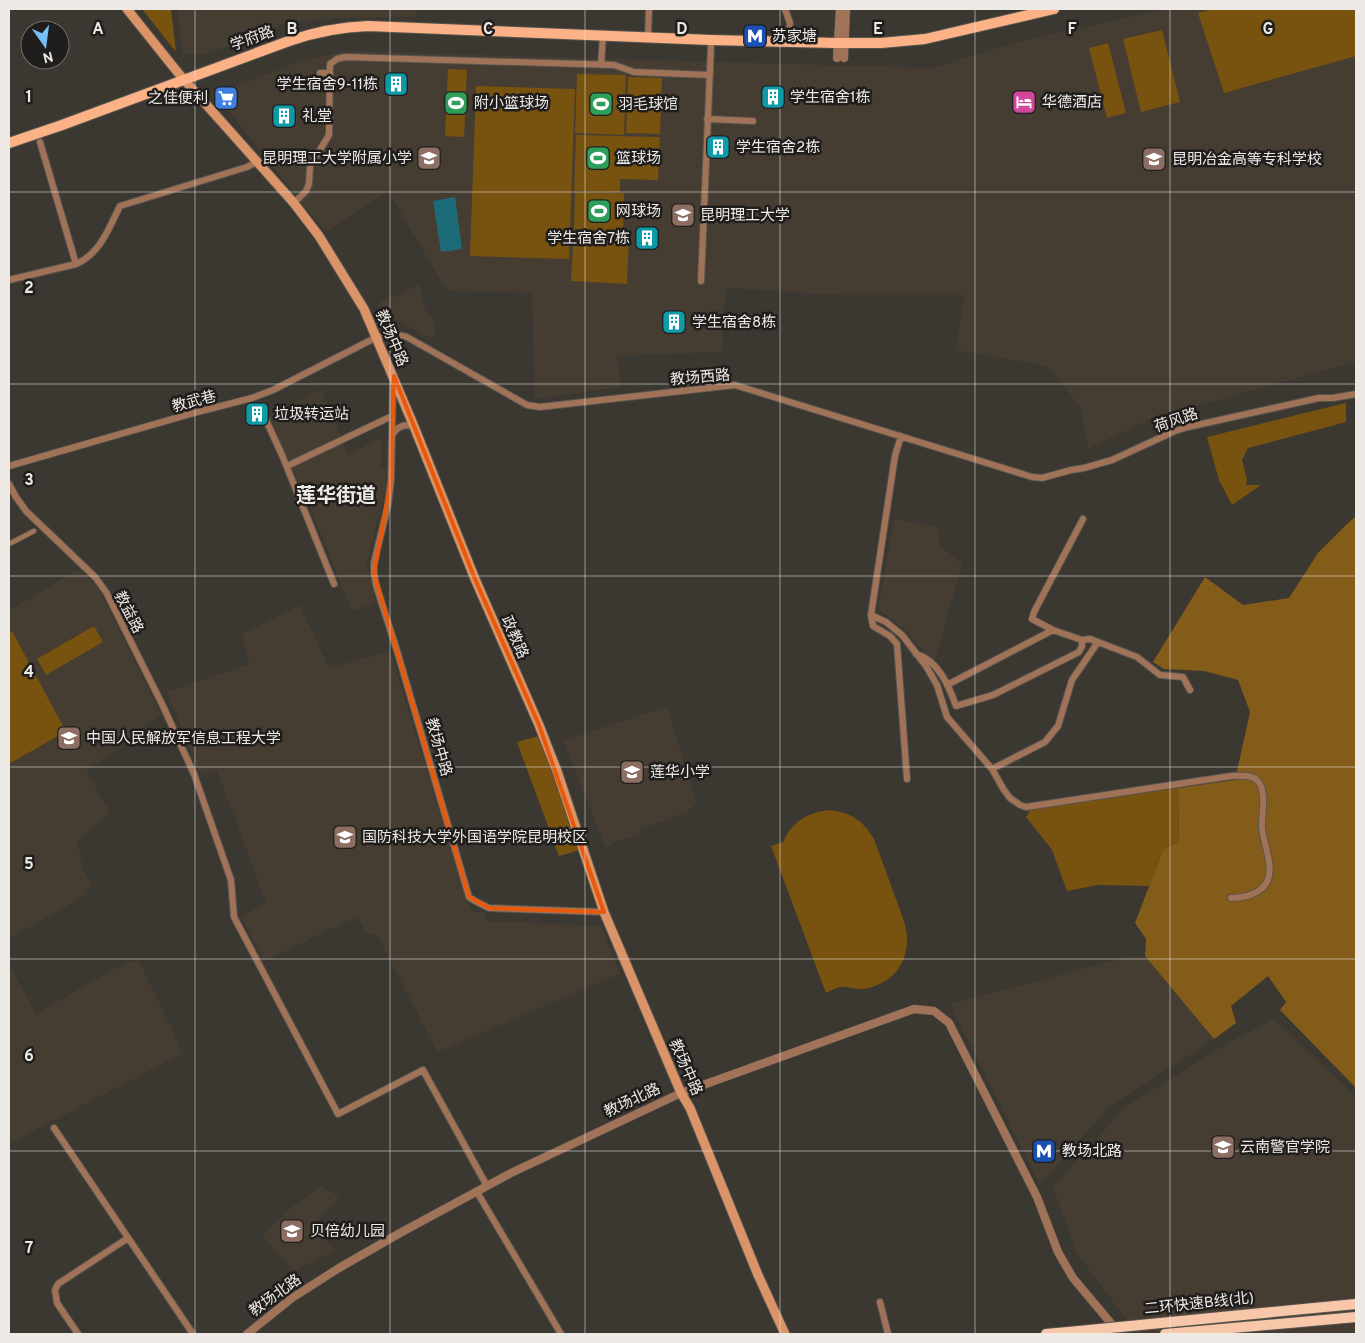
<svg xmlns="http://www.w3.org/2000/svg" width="1365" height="1343" viewBox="0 0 1365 1343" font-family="Overpass,'Noto Sans SC',sans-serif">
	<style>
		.built { fill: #463d32 }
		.green { fill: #78520f }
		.forest { fill: #835c1a }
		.water { fill: #1c6b79 }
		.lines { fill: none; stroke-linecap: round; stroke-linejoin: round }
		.pedestrian-casing { stroke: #57544e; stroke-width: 6 }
		.minor-casing { stroke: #57544e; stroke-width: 8 }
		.tertiary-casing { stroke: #57544e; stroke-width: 9 }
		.secondary-casing { stroke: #57544e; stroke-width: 11 }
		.primary-casing { stroke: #57544e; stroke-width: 12 }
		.trunk-casing { stroke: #57544e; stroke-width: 12 }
		.pedestrian { stroke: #a07358; stroke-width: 4.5 }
		.minor { stroke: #a07358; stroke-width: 6 }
		.tertiary { stroke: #a07358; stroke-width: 8 }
		.secondary { stroke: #db9368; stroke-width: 9 }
		.primary { stroke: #fcb286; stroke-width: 10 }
		.trunk { stroke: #f8c7aa; stroke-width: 10 }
		.trunk-bridge-casing { stroke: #57544e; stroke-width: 12; stroke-linecap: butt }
		.trunk-bridge { stroke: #f8c7aa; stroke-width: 10 }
		.marked { fill: none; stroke: #e8590c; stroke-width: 4; stroke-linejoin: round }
		.grid { fill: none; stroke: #edeae6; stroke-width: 1; stroke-opacity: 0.55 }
		.labels { text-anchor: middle; stroke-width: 5; stroke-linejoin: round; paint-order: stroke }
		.poi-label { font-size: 15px; fill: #edeae6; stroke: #201e1c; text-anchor: start }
		.street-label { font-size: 15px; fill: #edeae6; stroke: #201e1c }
		.district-label { font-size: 20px; font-weight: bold; fill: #edeae6; stroke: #201e1c }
		.grid-label { font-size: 16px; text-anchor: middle; font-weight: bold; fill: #edeae6; stroke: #201e1c; stroke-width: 5; stroke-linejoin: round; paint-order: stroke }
	</style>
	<rect width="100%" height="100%" fill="#3b3731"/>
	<path class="built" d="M177,9H417L415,17L336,18L282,24L212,53L183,55Z
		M1166,9H1356V362L1152,418L1088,449L1081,408L1047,366L956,350L964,295H841L726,288L722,352L617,356L621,387L535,399L532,293L447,291L388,191L326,232L298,199L223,103L224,91L300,61L346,51L932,68L1018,42Z
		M420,284L422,302L425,309L434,321L435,334L432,340L379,309L376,305L392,295L395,298Z
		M322,389L348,454L381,438V468H386V487L378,523L369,503L377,523L367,563L370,580L376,603L352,611L312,512L268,415Z
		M894,519L938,527L940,545L962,564L935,661L921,649L907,632L878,609Z
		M78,569L88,577L100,591L161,715L96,764L95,762L86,771L110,812L76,843L83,857L79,861L91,885L86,895L9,939V611Z
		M300,605L329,668L390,651L466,898L473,912H484L487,921L601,926L620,974L437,1052L378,936L367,934L357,917L264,961L241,917L266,903L217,770L201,776L167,692L249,664L242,634Z
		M667,707L697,804L687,812L639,830L640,834L614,843L606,848L563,740Z
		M1136,955L1186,973L1214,1039L1108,1108L1040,1185L950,1004Z
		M139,960L183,1053L9,1144V964L36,1014L126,962Z
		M1274,1019L1356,1097V1334H1137L1076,1252L1053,1187L1124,1108L1226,1044Z
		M321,1186L340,1197L312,1226L335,1250L294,1271L262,1236L288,1210Z"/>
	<path class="green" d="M142,9H171L176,52Z
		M1213,9H1356V56L1224,93L1198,13Z
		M1162,30L1180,102L1141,112L1123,39Z
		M1108,43L1126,113L1107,118L1089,48Z
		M448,69L467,70L464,137L445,136Z
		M577,74L626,75L624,135L575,133Z
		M628,77L662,78L660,134L626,133Z
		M476,86L575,89L569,259L470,256Z
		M576,135L660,137L658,180L620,179V192L574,191Z
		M575,192L624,193L623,231L574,229Z
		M574,230L629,233L627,284L571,281Z
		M1346,403V422L1248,448L1242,460L1247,479L1246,485H1261L1232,505L1219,480L1207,437Z
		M94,626L103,642L46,675L37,659Z
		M12,631L65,730L63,733L9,764V633Z
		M538,736L549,759L580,850L559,856L517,742Z
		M1178,788L1179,841L1163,850L1149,886L1098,885L1067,891L1052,850L1026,817L1030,810L1067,803Z
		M828,810C850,812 863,820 874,839L904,921C914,953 899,983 864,989C855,990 847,986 840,987C836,988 830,991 826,993L771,846L783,842C792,822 807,813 828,810Z"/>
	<path class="forest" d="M1356,516V1088L1280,1010L1286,1002L1268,976L1231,1006L1236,1023L1214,1039L1145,956L1146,939L1135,923L1163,850L1179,841L1178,788L1235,780L1250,712L1238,680L1204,671L1164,669L1153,662L1205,577L1243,605L1289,598L1318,553L1347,524Z"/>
	<path class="water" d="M455,197L462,249L441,252L433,201Z"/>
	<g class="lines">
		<g class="pedestrian-casing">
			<path id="pedestrian" d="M9,544L34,531"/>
		</g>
		<g class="minor-casing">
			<path id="minor" d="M785,9L790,23L788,41
				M648,36L649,9
				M601,65L603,35
				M320,73H330
				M707,119L753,121
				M40,142L76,264
				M298,199L306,191L309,184L310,166L329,135L330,64L337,59L345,57L614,65L634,72L710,75
				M9,280L76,264C100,254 109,228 120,206L247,167L257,162
				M701,281L711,46
				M393,382L391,480L388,505L374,563V573L376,585L398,654L469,897L475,901L489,908L604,912
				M266,420L282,455L334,584
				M392,435C398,426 404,424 414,426
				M901,436L895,456L871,615L873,626L890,636L897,644L907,779
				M9,466L190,414L252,398L273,390L377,337L392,334L407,337L527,405L540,407L735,385L1032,477L1042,478L1071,470L1084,468L1112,460L1175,431L1188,427L1319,398H1333L1356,394
				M287,466L392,416
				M9,484L16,497L26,511L95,577L106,592L162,704L194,774L231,880L234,917L338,1114L423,1070L487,1186
				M1083,519L1034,612L1032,619L1053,630L1082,640L1090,639L1137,657L1160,675L1183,677L1190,690
				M871,615L886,622L902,635L926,666L937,685L947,717L992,769L1004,790L1010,798L1020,805L1026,807L1231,776C1239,776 1251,774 1257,780C1268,792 1261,814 1262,828C1264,849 1281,878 1257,892C1249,896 1240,898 1231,898
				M916,654C938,660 949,686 956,706L993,695L1079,652L1082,646V640
				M947,685L1053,630
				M992,769L1045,742L1058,726L1072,680L1098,642
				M54,1128L193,1334
				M477,1192L561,1334
				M880,1302L888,1334
				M78,1334L57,1303L55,1290L58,1284L64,1280L128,1238"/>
		</g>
		<g class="tertiary-casing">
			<path id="tertiary" d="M837,58L840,9
				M844,58L846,9
				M247,1334L292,1298L339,1268L400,1233L511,1173L681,1093L914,1009L934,1011L949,1023L1037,1197L1058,1252L1073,1278L1120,1334"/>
		</g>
		<g class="secondary-casing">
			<path id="secondary" d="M127,9L179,74L293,202L319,236L364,309L413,424L475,579L539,725L557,771L604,912L681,1093L690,1108L758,1275L785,1334"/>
		</g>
		<g class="primary-casing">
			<path id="primary" d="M9,143L62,125L289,41C315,32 340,27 368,26L711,40L835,43H881L925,39L1054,9"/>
		</g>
		<g class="trunk-casing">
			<path id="trunk" d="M1314,1308L1356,1304
				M1046,1334L1079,1331
				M1165,1334L1356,1317"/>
		</g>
		<use href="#pedestrian" class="pedestrian"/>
		<use href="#minor" class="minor"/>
		<use href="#tertiary" class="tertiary"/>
		<use href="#secondary" class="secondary"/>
		<use href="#primary" class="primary"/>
		<use href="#trunk" class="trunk"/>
		<g class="trunk-bridge-casing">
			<path id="trunk-bridge" d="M1079,1331L1314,1308"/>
		</g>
		<use href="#trunk-bridge" class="trunk-bridge"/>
	</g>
	<path class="marked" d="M394,376L475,579L539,725L604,912L489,908L469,897L374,573L391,480Z"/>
	<path class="grid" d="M195,9V1334M390,9V1334M585,9V1334M780,9V1334M975,9V1334M1170,9V1334M9,192H1356M9,384H1356M9,576H1356M9,767H1356M9,959H1356M9,1151H1356"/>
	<defs>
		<g id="metro-square" transform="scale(1.25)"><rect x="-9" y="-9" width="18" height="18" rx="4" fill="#1a4fb4" stroke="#201e1c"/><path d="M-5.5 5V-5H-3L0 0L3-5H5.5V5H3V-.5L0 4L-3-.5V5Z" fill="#fff"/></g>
		<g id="building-square" transform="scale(1.25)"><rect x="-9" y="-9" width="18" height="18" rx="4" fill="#0f9aa8" stroke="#201e1c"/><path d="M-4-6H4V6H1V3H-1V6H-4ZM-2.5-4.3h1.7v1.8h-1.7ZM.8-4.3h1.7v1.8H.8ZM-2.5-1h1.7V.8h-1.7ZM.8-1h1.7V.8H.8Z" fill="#fff"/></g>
		<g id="supermarket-square" transform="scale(1.25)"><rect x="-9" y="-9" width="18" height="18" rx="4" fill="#3f7fe0" stroke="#201e1c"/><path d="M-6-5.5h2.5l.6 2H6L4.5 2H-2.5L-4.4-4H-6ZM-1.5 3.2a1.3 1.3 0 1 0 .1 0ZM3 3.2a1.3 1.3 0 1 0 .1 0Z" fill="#fff"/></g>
		<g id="hotel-square" transform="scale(1.25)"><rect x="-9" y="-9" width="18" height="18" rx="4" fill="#d1479c" stroke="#201e1c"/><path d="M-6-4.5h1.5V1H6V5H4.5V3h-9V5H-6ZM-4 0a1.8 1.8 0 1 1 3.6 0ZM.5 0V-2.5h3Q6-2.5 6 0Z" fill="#fff"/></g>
		<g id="stadium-square" transform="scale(1.25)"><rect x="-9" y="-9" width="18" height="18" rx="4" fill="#2e9e5b" stroke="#201e1c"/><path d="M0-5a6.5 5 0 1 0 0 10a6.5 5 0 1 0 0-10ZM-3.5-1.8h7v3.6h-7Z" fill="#fff"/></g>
		<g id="school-square" transform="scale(1.25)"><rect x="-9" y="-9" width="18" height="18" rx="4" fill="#8d6e63" stroke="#201e1c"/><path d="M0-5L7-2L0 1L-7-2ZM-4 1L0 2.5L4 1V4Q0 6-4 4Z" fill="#fff"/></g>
		<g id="university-square" transform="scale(1.25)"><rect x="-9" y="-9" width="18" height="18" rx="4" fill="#8d6e63" stroke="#201e1c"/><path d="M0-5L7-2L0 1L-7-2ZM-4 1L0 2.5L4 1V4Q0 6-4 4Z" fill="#fff"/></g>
	</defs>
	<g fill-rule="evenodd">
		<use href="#metro-square" x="755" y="36"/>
		<use href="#building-square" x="396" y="84"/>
		<use href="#building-square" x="773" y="97"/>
		<use href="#supermarket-square" x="226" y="98"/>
		<use href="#hotel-square" x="1024" y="102"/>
		<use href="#stadium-square" x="456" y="103"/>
		<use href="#stadium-square" x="601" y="104"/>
		<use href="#building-square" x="284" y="116"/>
		<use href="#building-square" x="718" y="147"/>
		<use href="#school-square" x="429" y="158"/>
		<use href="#stadium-square" x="598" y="158"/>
		<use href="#university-square" x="1154" y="159"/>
		<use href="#stadium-square" x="599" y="211"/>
		<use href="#university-square" x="683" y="215"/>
		<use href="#building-square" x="647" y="238"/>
		<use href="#building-square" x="674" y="322"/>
		<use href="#building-square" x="257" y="414"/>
		<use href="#university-square" x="69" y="738"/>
		<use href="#school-square" x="632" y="772"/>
		<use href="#university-square" x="345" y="837"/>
		<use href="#university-square" x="1223" y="1147"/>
		<use href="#metro-square" x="1044" y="1151"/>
		<use href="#school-square" x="292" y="1231"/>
	</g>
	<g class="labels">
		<g class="poi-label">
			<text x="772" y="41">苏家塘</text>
			<text x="378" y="89" text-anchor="end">学生宿舍9-11栋</text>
			<text x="790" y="102">学生宿舍1栋</text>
			<text x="208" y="103" text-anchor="end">之佳便利</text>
			<text x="1042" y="107">华德酒店</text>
			<text x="474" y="108">附小篮球场</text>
			<text x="618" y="109">羽毛球馆</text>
			<text x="302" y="121">礼堂</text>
			<text x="736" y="152">学生宿舍2栋</text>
			<text x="412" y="163" text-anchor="end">昆明理工大学附属小学</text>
			<text x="616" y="163">篮球场</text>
			<text x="1172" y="164">昆明冶金高等专科学校</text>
			<text x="616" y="216">网球场</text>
			<text x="700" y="220">昆明理工大学</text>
			<text x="630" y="243" text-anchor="end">学生宿舍7栋</text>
			<text x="692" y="327">学生宿舍8栋</text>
			<text x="274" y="419">垃圾转运站</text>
			<text x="86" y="743">中国人民解放军信息工程大学</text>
			<text x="650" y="777">莲华小学</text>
			<text x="362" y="842">国防科技大学外国语学院昆明校区</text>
			<text x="1240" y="1152">云南警官学院</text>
			<text x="1062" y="1156">教场北路</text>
			<text x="310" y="1236">贝倍幼儿园</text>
		</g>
		<g class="street-label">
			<text transform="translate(252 38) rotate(-20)" y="5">学府路</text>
			<text transform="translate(392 338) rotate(67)" y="5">教场中路</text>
			<text transform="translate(700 377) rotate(-5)" y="5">教场西路</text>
			<text transform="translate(194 401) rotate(-15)" y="5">教武巷</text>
			<text transform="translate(1176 420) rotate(-19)" y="5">荷风路</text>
			<text transform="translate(129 612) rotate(63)" y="5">教益路</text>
			<text transform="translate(515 637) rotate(66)" y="5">政教路</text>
			<text transform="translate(439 747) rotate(74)" y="5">教场中路</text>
			<text transform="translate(686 1067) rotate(66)" y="5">教场中路</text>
			<text transform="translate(632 1100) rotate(-25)" y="5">教场北路</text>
			<text transform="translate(275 1295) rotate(-36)" y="5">教场北路</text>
			<text transform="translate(1199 1303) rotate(-6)" y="5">二环快速B线(北)</text>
		</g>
		<g class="district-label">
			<text x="336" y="502">莲华街道</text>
		</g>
	</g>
	<g class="grid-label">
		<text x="98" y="34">A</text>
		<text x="292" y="34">B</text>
		<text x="488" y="34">C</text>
		<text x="682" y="34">D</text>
		<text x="878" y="34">E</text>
		<text x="1072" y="34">F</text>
		<text x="1268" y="34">G</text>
		<text x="29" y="102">1</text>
		<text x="29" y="293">2</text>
		<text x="29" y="485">3</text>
		<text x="29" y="677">4</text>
		<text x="29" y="869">5</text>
		<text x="29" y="1061">6</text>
		<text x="29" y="1253">7</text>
	</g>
	<rect width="1365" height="1343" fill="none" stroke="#edeae6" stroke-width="20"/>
	<g transform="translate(45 45) rotate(166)"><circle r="24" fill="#201e1c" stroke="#72706d"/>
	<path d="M0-4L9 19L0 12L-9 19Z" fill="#74c0f6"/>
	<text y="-8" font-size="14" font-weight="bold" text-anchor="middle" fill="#edeae6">N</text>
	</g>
</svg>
